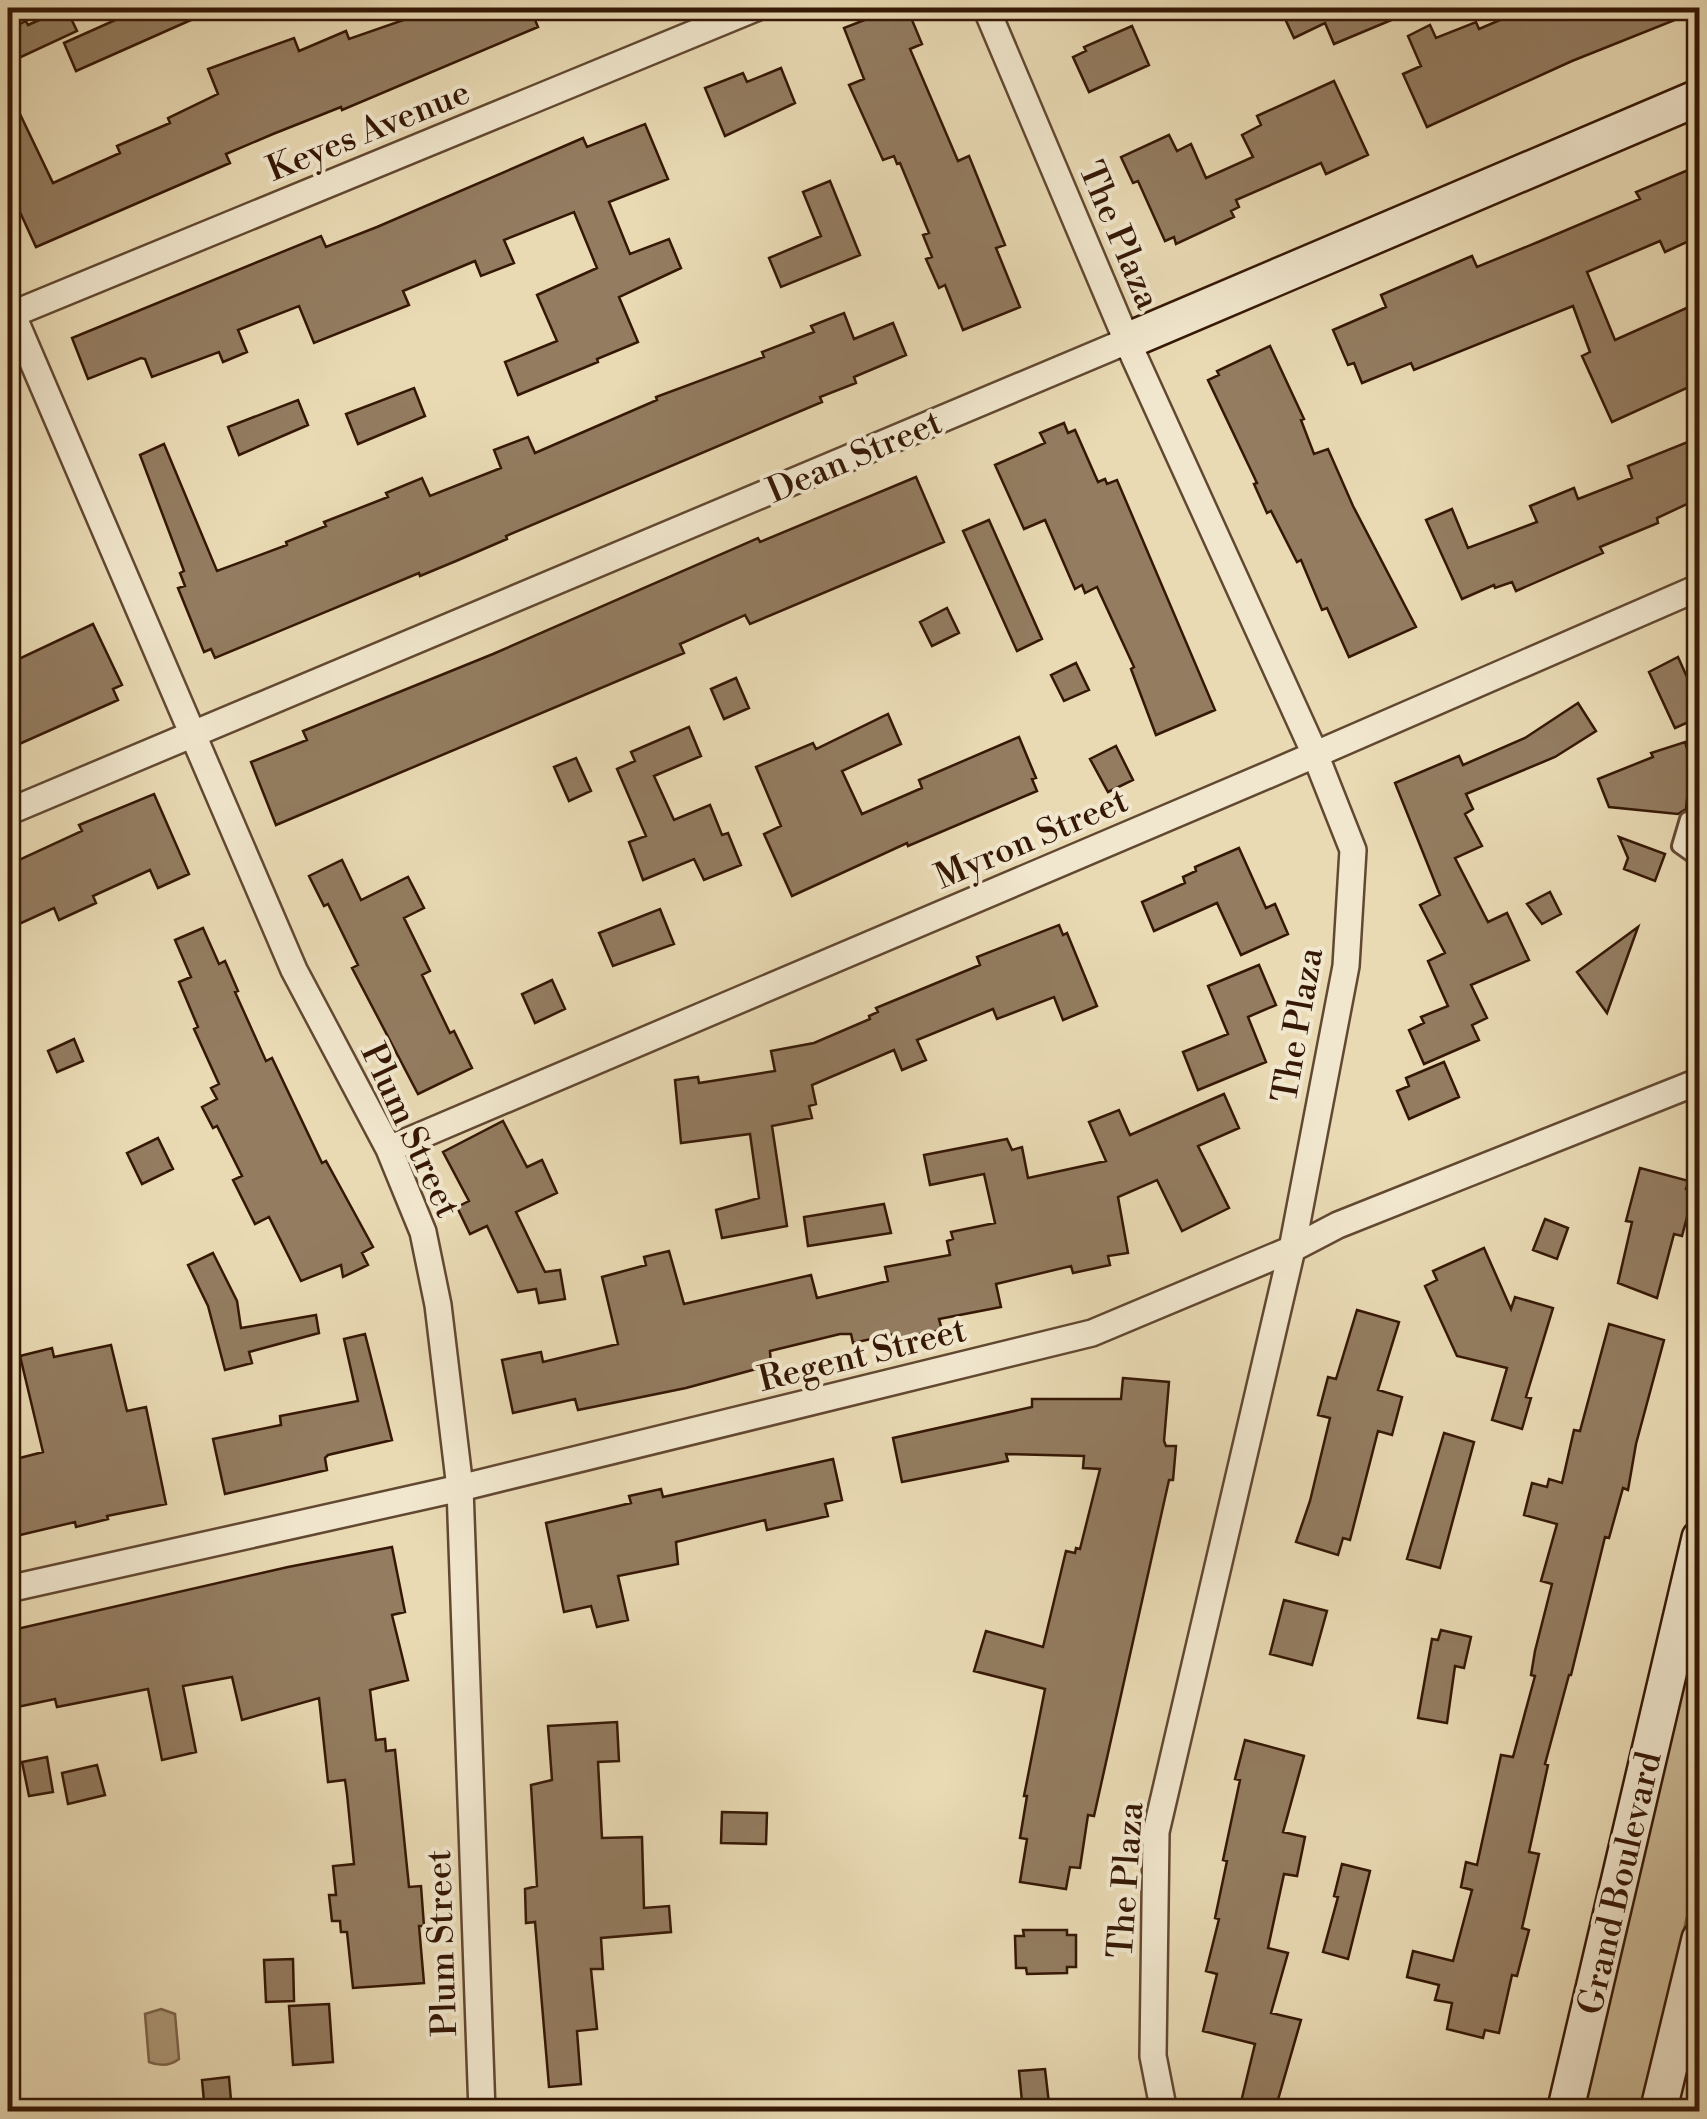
<svg xmlns="http://www.w3.org/2000/svg" width="1707" height="2119" viewBox="0 0 1707 2119" font-family="'Libre Bodoni',serif">
	<style>
		.green { fill: #cab996; stroke: #80684e; stroke-width: 2.5 }
		.water { fill: #ac9878; stroke: #7c644a; stroke-width: 2.5 }
		.building { fill: #937c60; stroke: #351705; stroke-width: 2.5 }
		.lines { fill: none; stroke-linecap: round; stroke-linejoin: round }
		.lane-casing { stroke: #624831; stroke-width: 18 }
		.street-casing { stroke: #624831; stroke-width: 30 }
		.secondary-casing { stroke: #351705; stroke-width: 40 }
		.lane { stroke: #f1e7ce; stroke-width: 12 }
		.street { stroke: #f1e7ce; stroke-width: 25 }
		.secondary { stroke: #f1e7ce; stroke-width: 35 }
		.labels { text-anchor: middle; stroke-width: 8; stroke-linejoin: round; paint-order: stroke }
		.street-label { font-size: 35px; fill: #351705; stroke: #f1e7ce }
	</style>
	<rect width="100%" height="100%" fill="#e9dab4"/>
	<filter id="stains"><feTurbulence type="fractalNoise" baseFrequency=".002" numOctaves="4"/><feColorMatrix values="0 0 0 0 .2 0 0 0 0 .09 0 0 0 0 .02 0 0 0 .5 -.17"/></filter>
	<radialGradient id="worn" r=".72"><stop offset=".6" stop-color="#630" stop-opacity="0"/><stop offset="1" stop-color="#630" stop-opacity=".3"/></radialGradient>
	<path class="green" d="M1699,1614V1866L1641,2111L1579,2112Z"/>
	<path class="water" d="M161,2009L175,2014L179,2059C170,2066 159,2066 149,2062L145,2014Z"/>
	<path class="building" d="M66,8L77,31L8,63V30L26,21L28,25Z
		M142,8H218L76,71L64,43Z
		M438,8H530L538,27L342,110L341,107L273,134L226,154L230,163L36,247L8,186V89L53,183L120,153L117,146L170,123L168,118L218,94L208,69L294,38L299,51L346,31L349,39Z
		M895,8H907L922,44L910,49L958,161L969,156L1005,245L996,248L1020,307L963,330L945,285L939,288L926,259L932,257L923,235L929,233L900,163L897,164L894,156L883,160L849,85L864,79L844,28Z
		M1280,8H1420L1334,44L1325,23L1294,38Z
		M1528,8H1700V10L1572,61L1427,127L1403,74L1421,66L1408,36L1430,25L1436,38L1476,22L1479,29Z
		M1132,26L1149,65L1089,92L1073,57L1086,51L1084,47Z
		M781,68L795,103L725,136L705,88L743,73L747,82Z
		M1334,81L1368,155L1326,174L1321,163L1236,200L1239,207L1231,211L1234,217L1176,244L1174,237L1165,241L1138,181L1133,183L1121,157L1169,135L1177,151L1191,144L1206,178L1253,157L1242,135L1261,125L1257,116Z
		M645,124L668,179L609,202L630,254L669,239L681,268L619,297L638,342L597,359L598,362L518,395L505,362L557,341L537,295L597,268L574,212L504,240L514,263L481,276L475,261L403,291L409,305L314,343L299,306L238,330L247,352L223,362L219,352L152,377L145,359L141,358L88,379L72,338L321,236L326,247L377,227L583,138L587,147Z
		M1700,165V236L1665,252L1660,241L1587,272L1615,340L1700,302V382L1612,422L1582,356L1590,352L1573,306L1414,370L1411,363L1362,383L1354,363L1348,365L1333,330L1386,307L1381,295L1472,256L1477,267L1538,242L1640,199L1636,192Z
		M830,181L860,255L781,287L769,258L821,236L803,192Z
		M844,313L854,339L893,323L906,355L854,377L856,383L820,397L822,402L506,536L507,539L456,561L420,576L419,573L215,658L211,649L204,652L178,588L185,586L180,573L184,571L140,455L164,444L217,571L287,545L286,542L326,526L324,522L388,497L386,493L422,478L430,496L501,468L494,450L528,437L535,453L657,400L656,397L764,357L762,352L814,332L811,326Z
		M1270,346L1304,419L1301,420L1314,454L1328,449L1353,506L1416,627L1349,657L1327,608L1322,610L1301,560L1297,562L1271,511L1267,513L1254,484L1257,483L1208,380L1219,375L1217,371Z
		M414,388L425,416L358,444L346,414Z
		M298,400L308,425L239,455L228,427Z
		M1064,423L1068,433L1075,430L1098,482L1105,479L1107,484L1117,480L1215,710L1156,735L1131,669L1134,667L1097,587L1085,593L1082,585L1075,589L1045,520L1024,529L995,465L1045,443L1040,433Z
		M1700,437V498L1657,518L1658,523L1600,547L1603,553L1516,591L1512,582L1495,588L1494,585L1462,599L1426,520L1452,509L1468,548L1537,522L1530,506L1574,488L1578,499L1632,478L1628,466Z
		M916,477L944,542L750,624L745,615L680,644L684,653L276,825L251,762L307,740L303,731L493,654L758,538L760,542Z
		M989,520L1042,639L1017,651L963,531Z
		M947,608L959,633L932,646L920,622Z
		M93,624L122,685L113,689L118,700L8,749V664Z
		M1678,657L1700,706V717L1675,728L1649,672Z
		M1076,663L1089,690L1064,701L1051,675Z
		M736,678L749,708L724,719L711,689Z
		M1578,703L1596,731L1555,757L1466,794L1473,809L1465,814L1482,846L1455,858L1488,922L1507,913L1529,960L1471,985L1487,1018L1472,1025L1479,1040L1424,1064L1409,1030L1424,1023L1421,1017L1448,1006L1428,961L1445,953L1420,905L1440,895L1395,783L1459,756L1463,765L1525,738Z
		M888,714L901,744L842,771L862,814L922,788L919,780L1019,737L1036,778L1032,779L1037,791L908,846L907,843L792,896L764,834L781,826L756,767L813,743L816,749Z
		M689,727L701,756L654,776L674,820L710,805L722,835L728,833L741,865L704,880L694,859L643,880L629,842L646,836L617,769L635,761L631,752Z
		M1685,742L1691,761L1686,809L1678,814L1609,807L1598,779L1653,757L1651,753Z
		M1116,746L1133,780L1108,792L1090,759Z
		M576,758L591,791L569,801L554,767Z
		M154,794L189,874L158,888L150,870L93,896L96,903L59,920L54,908L8,929V865L82,831L79,825Z
		M1619,837L1665,854L1655,881L1624,869L1628,858Z
		M1239,848L1266,908L1275,904L1288,934L1241,955L1217,903L1154,931L1142,902L1185,883L1183,877L1196,871L1195,867Z
		M342,860L361,900L408,877L424,908L404,918L430,971L422,975L450,1033L454,1031L472,1068L418,1094L352,968L358,965L328,904L324,906L309,876Z
		M1550,892L1561,914L1542,924L1527,904Z
		M660,909L674,944L613,966L599,933Z
		M1059,925L1063,935L1067,933L1097,1006L1063,1020L1054,997L997,1019L993,1009L917,1040L926,1060L902,1070L894,1050L812,1085L816,1104L809,1106L812,1118L772,1126L787,1226L722,1238L716,1210L759,1198L750,1134L681,1143L675,1080L698,1077L699,1083L775,1071L771,1051L814,1043L870,1019L869,1016L878,1012L876,1008L980,965L977,957Z
		M1638,927L1607,1013L1577,972Z
		M203,928L219,964L225,961L238,991L235,992L266,1061L272,1058L322,1163L326,1161L373,1247L362,1253L368,1265L343,1277L341,1265L301,1281L269,1217L255,1224L233,1180L242,1176L217,1126L213,1128L202,1107L217,1099L211,1088L219,1084L194,1029L198,1027L179,982L191,977L175,940Z
		M1259,965L1276,1005L1248,1017L1266,1062L1198,1090L1183,1052L1228,1034L1208,986Z
		M552,980L565,1009L535,1023L522,994Z
		M74,1039L83,1061L57,1072L48,1051Z
		M1444,1062L1459,1097L1409,1119L1397,1091L1409,1086L1406,1078Z
		M1224,1094L1239,1128L1198,1146L1229,1208L1182,1231L1157,1180L1118,1197L1128,1253L1108,1256L1110,1265L1073,1273L1071,1266L996,1284L1001,1307L939,1319L942,1330L899,1338L898,1333L853,1343L851,1334H840L770,1351L771,1365L686,1388L578,1410L575,1399L513,1413L502,1360L541,1352L543,1362L618,1344L602,1277L646,1265L644,1257L669,1251L684,1304L811,1275L817,1298L888,1281L885,1267L950,1255L947,1241L953,1239L951,1232L995,1223L984,1174L930,1185L924,1155L1007,1139L1012,1150L1022,1147L1028,1178L1106,1161L1089,1122L1119,1110L1130,1135Z
		M503,1121L527,1167L542,1160L557,1193L516,1212L545,1272L560,1270L565,1299L539,1303L536,1289L518,1292L487,1226L470,1234L457,1207L469,1201L443,1152Z
		M158,1138L173,1169L142,1184L127,1153Z
		M1640,1168L1689,1181L1686,1189L1694,1191L1682,1236L1674,1234L1657,1298L1618,1283L1632,1222L1626,1221Z
		M884,1204L891,1233L808,1246L804,1217Z
		M1545,1219L1568,1228L1557,1259L1533,1250Z
		M1484,1248L1511,1309L1515,1297L1553,1308L1526,1397L1531,1398L1522,1429L1492,1420L1507,1368L1457,1356L1425,1286L1437,1280L1433,1271Z
		M213,1253L237,1301L241,1328L316,1315L319,1333L249,1352L252,1363L225,1370L208,1306L188,1265Z
		M1357,1310L1399,1322L1378,1390L1402,1397L1392,1435L1378,1431L1350,1540L1343,1538L1338,1555L1296,1542L1310,1501L1330,1418L1318,1415L1328,1377L1336,1379Z
		M1609,1324L1664,1340L1636,1444L1628,1490L1623,1488L1609,1538L1605,1537L1571,1675H1569L1545,1764L1548,1765L1529,1852L1539,1854L1522,1928L1529,1930L1517,1976L1512,1975L1499,2033L1485,2030L1483,2038L1447,2029L1452,2003L1435,2000L1439,1985L1407,1977L1413,1951L1453,1961L1472,1890L1461,1887L1466,1862L1477,1865L1501,1755L1513,1757L1535,1676L1531,1675L1535,1651L1552,1584L1541,1581L1557,1524L1524,1515L1532,1483L1547,1487L1549,1479L1562,1483L1574,1430L1580,1431Z
		M365,1334L392,1440L328,1455L325,1458L327,1470L225,1494L213,1439L281,1425L280,1416L358,1401L344,1339Z
		M111,1345L127,1411L146,1407L166,1504L107,1516L108,1519L76,1527L75,1522L16,1536L8,1505V1461L43,1452L20,1356L52,1348L54,1357Z
		M1123,1378L1169,1382L1164,1441L1166,1446H1176L1173,1480H1169L1094,1816L1088,1815L1080,1868L1070,1867L1066,1889L1020,1882L1027,1839L1020,1838L1027,1796H1024L1045,1689L974,1671L986,1631L1043,1647L1066,1551L1075,1553L1076,1548L1080,1549L1100,1469L1083,1468L1084,1456L1006,1454L1008,1461L902,1482L893,1438L1032,1407V1399H1121Z
		M1444,1433L1474,1442L1440,1568L1407,1559Z
		M833,1459L842,1500L825,1504L828,1516L767,1530L765,1520L676,1542L678,1564L618,1576L628,1620L597,1627L591,1606L564,1612L546,1523L631,1503L629,1496L661,1489L663,1497Z
		M392,1547L405,1612L392,1615L408,1680L370,1690L376,1740L385,1739L386,1751L395,1750L409,1887L421,1886L424,1926H419L424,1983L353,1988L347,1932H341L340,1921H332L329,1895H336L333,1866L354,1864L347,1794L345,1780L328,1782L319,1698L242,1720L232,1677L183,1686L196,1752L162,1760L148,1689L57,1707L55,1699L8,1709V1631L288,1567Z
		M1284,1600L1327,1611L1312,1665L1270,1654Z
		M1441,1630L1471,1637L1464,1668L1455,1666L1447,1723L1418,1718L1432,1639L1438,1640Z
		M617,1722L619,1761L598,1762L602,1838L642,1837L644,1908L669,1906L671,1932L601,1938L603,1969H591L597,2029L577,2031L581,2084L549,2087L535,1922L526,1923L525,1889L537,1886L531,1785L552,1780L548,1726Z
		M1245,1740L1304,1756L1283,1832L1305,1837L1297,1876L1284,1874L1268,1948L1288,1953L1271,2013L1301,2020L1275,2110L1241,2102L1255,2044L1203,2031L1217,1974L1206,1971L1219,1919L1215,1918L1227,1861L1223,1860L1240,1780L1235,1779Z
		M47,1757L53,1792L29,1796L22,1762Z
		M97,1765L105,1795L68,1804L62,1773Z
		M722,1812L767,1813L766,1844L721,1843Z
		M1342,1864L1370,1871L1348,1959L1323,1952L1338,1897L1334,1896Z
		M1023,1930H1067V1935H1076V1967H1067V1973L1027,1974L1026,1968H1016L1015,1936H1024Z
		M293,1959L294,2001L266,2002L264,1960Z
		M329,2004L333,2062L293,2065L289,2006Z
		M1045,2069L1050,2112H1023L1019,2071Z
		M229,2077L232,2112H205L202,2080Z"/>
	<g class="lines">
		<g class="lane-casing">
			<path id="lane" d="M1687,819L1679,846L1700,861"/>
		</g>
		<g class="street-casing">
			<path id="street" d="M986,8L1127,341L1315,754L1353,850L1346,966L1292,1249L1156,1832L1153,2056L1164,2112
				M8,304L294,970L389,1149L423,1232L438,1305L460,1488L482,2112
				M8,316L756,8
				M8,812L1127,341
				M389,1149L1275,772L1700,587
				M8,1589L460,1488L1092,1333L1292,1249L1338,1225L1700,1081"/>
		</g>
		<g class="secondary-casing">
			<path id="secondary" d="M1127,341L1700,97
				M1565,2112L1700,1538
				M1658,2112L1700,1939"/>
		</g>
		<use href="#lane" class="lane"/>
		<use href="#street" class="street"/>
		<use href="#secondary" class="secondary"/>
	</g>
	<g class="labels">
		<g class="street-label">
			<text transform="translate(368 130) rotate(-22)" y="12">Keyes Avenue</text>
			<text transform="translate(1120 235) rotate(67)" y="12">The Plaza</text>
			<text transform="translate(854 456) rotate(-23)" y="12">Dean Street</text>
			<text transform="translate(1031 838) rotate(-23)" y="12">Myron Street</text>
			<text transform="translate(1297 1025) rotate(-80)" y="12">The Plaza</text>
			<text transform="translate(411 1130) rotate(65)" y="12">Plum Street</text>
			<text transform="translate(862 1354) rotate(-14)" y="12">Regent Street</text>
			<text transform="translate(1125 1880) rotate(-86)" y="12">The Plaza</text>
			<text transform="translate(1619 1883) rotate(-77)" y="12">Grand Boulevard</text>
			<text transform="translate(441 1943) rotate(-92)" y="12">Plum Street</text>
		</g>
	</g>
	<rect width="1707" height="2119" fill="none" stroke="#e9dab4" stroke-width="40"/>
	<rect x="10" y="10" width="1687" height="2099" fill="none" stroke="#351705" stroke-width="5"/>
	<rect x="20" y="20" width="1667" height="2079" fill="none" stroke="#351705" stroke-width="2.5"/>
	<rect width="100%" height="100%" filter="url(#stains)"/>
	<rect width="100%" height="100%" fill="url(#worn)"/>
</svg>
